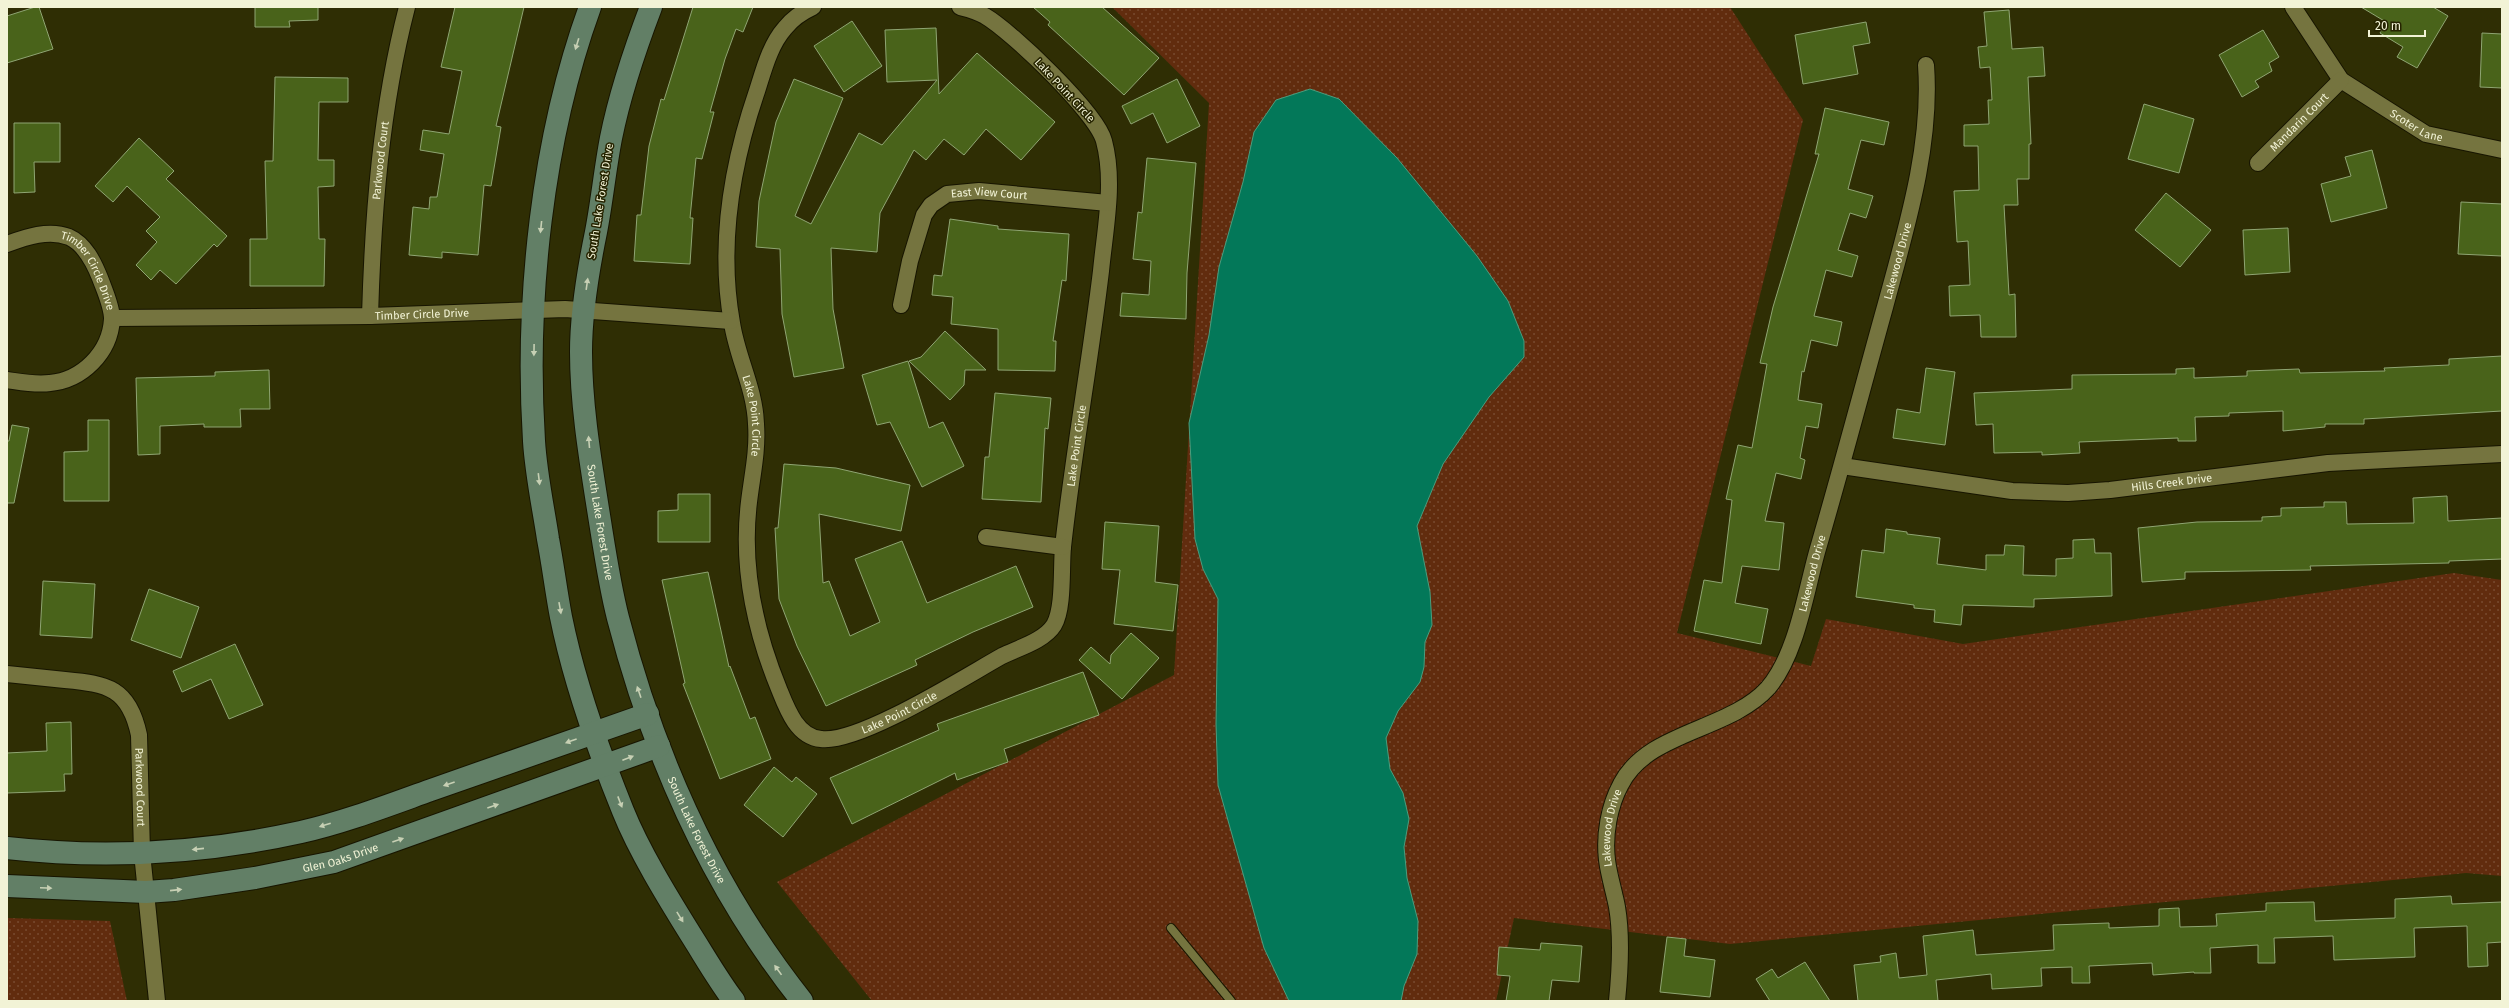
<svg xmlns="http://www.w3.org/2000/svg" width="2509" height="1008" viewBox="0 0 2509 1008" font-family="'Fira Sans',sans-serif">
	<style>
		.grass { fill: url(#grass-dots) }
		.water { fill: #037859; stroke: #4b9d7e }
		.building { fill: #49631a; stroke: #8fa573 }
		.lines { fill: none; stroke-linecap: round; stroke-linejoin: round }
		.lane-casing { stroke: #171500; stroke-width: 10 }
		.street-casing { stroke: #171500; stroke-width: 18 }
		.secondary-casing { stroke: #171500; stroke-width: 24 }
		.lane { stroke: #75743f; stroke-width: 8 }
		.street { stroke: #75743f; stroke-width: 16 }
		.secondary { stroke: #627f66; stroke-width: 22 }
		.oneway { fill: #c7d0b4 }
		.labels { text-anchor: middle; stroke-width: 3; stroke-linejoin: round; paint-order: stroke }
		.street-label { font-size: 11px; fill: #f2f3d6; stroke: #262400 }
	</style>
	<defs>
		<pattern id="grass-dots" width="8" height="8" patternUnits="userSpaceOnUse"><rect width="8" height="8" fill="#612c0e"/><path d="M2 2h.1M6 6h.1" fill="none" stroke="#784b30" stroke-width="1.8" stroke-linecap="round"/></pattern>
	</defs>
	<rect width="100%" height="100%" fill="#2f2e04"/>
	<path class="grass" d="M1112,7H1730L1803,120L1677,633L1811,666L1826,619L1963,644L2454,573L2502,580V876L2466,873L1730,944L1514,918L1496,1001H872L777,882L1174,675L1209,103Z
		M7,918L110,921L127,1001H7Z"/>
	<path class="water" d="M1310,89L1339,99L1397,158L1477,256L1508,301L1524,341V357L1489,397L1443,464L1417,526L1430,592L1432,625L1425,642L1424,667L1420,682L1398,711L1386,738L1390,769L1403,793L1409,819L1404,847L1407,878L1418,921L1417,954L1404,986L1401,1001H1289L1264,948L1218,785L1216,724L1218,599L1203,569L1195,539L1189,423L1209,335L1219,267L1243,182L1254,132L1276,100Z"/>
	<path class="building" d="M35,7H39L53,49L7,63V16Z
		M255,7H318V20L289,21L290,27H255Z
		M455,7H524L496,126L501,127L491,186L484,185L478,255L442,252V258L409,255L413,207L429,209L430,197H437L444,154L420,150L423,130L449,134L462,71L441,67Z
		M693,7H753L743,32L736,29L725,59L710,112H714L702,159L696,158L690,218H693L690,264L634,261L637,215H641L649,146L661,99L664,100Z
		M1033,7H1102L1159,58L1124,95L1048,25L1050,22Z
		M2361,7H2433L2448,16L2417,68L2397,57L2403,47L2380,33L2386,22Z
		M2009,10L2012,49L2043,47L2045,76L2028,77L2031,144H2029V179H2017L2018,205H2004L2009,295L2015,294L2016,337H1981L1980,315L1950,316L1949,286L1970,285L1968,241L1957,242L1954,191L1979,190L1978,146H1964V125L1989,124L1988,100H1992L1990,67L1980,68L1978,47L1987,46L1984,12Z
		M852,21L882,66L844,92L814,46Z
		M1866,22L1870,43L1853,46L1858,74L1803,84L1795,35Z
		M936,28L939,94L977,53L1055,122L1021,160L986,129L964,155L944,139L926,160L914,150L880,213L877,252L831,248L833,309L844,368L794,377L782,314L780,249L756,247L759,201L776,122L794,79L843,98L795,216L811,224L859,133L882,145L937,80L887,82L885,30Z
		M2263,30L2279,57L2269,63L2272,71L2255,81L2259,87L2242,97L2219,55Z
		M2482,33L2502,34V88L2480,87Z
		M275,77L348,78V102H319L318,160H334V186L318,187L319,239H325L324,286H250V239H267L265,161H273Z
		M1177,79L1200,126L1167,143L1153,113L1131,124L1122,106Z
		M2144,104L2194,119L2179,173L2128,159Z
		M1825,108L1889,122L1884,145L1861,140L1848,189L1873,196L1866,218L1850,213L1838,250L1858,256L1852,277L1826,270L1814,316L1842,322L1837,346L1811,340L1804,372L1802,371L1798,400L1822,404L1818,428L1806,426L1800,458L1805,460L1801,479L1776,473L1765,521L1784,523L1779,570L1742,566L1735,603L1768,609L1761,644L1694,631L1704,580L1722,583L1732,500L1726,499L1738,445L1752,448L1767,364L1760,363L1773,307L1819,154H1815Z
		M14,123H60V162H34L35,192L14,193Z
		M139,138L174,171L166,179L227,236L217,247L214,244L176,284L160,270L151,280L136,265L157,242L146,231L160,217L127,186L113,202L95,186Z
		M2372,150L2387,208L2331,222L2321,184L2351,176L2345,157Z
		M1147,158L1196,163L1187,273L1186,319L1120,316L1122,293L1149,295L1151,261L1133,259L1138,212L1142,213Z
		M2166,193L2211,230L2180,267L2135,230Z
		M2461,202L2502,204V256L2458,254Z
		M950,219L998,226V229L1069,234L1066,281L1062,280L1053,341H1056L1055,371L998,370V329L951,324L953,297L932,295L934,275L942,276Z
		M2288,228L2290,272L2245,275L2243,230Z
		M945,331L986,370H965L964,385L950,400L909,361L921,357Z
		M2502,356V411L2364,419V424H2325V427L2283,431V411L2229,413V416L2195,417L2196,441H2178V438L2079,442L2080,453L2042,455V452L1994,453L1993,424L1976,425L1974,393L2072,389V375L2176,374V369L2194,368V378L2247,376V371L2299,369L2300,373L2385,371L2384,368L2449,365V359Z
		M908,361L929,428L943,422L964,466L922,487L890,422L877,425L862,375Z
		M1926,368L1955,372L1945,445L1893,438L1897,409L1920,413Z
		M269,370L270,409H240L241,427H204V424L160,426V454L138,455L136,378L215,376V372Z
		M995,393L1051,398L1048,429L1045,428L1041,502L982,499L985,457H989Z
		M88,420H109V501H64V452L88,451Z
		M12,425L29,428L14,503H7V441H9Z
		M784,464L836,468L910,485L901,531L819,514L823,583L829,581L850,636L880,622L855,559L902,541L927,603L1016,566L1033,607L973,632L915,660L917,665L826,706L797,646L779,599L775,528H778Z
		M678,494H710V542H658V511L678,510Z
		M2447,496L2448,521L2502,518V559L2449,561V563L2310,566L2311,570L2185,572V579L2142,582L2138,528L2197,522L2262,521V517L2281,516V508L2324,507V502H2346L2347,524L2414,523L2413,498Z
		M1105,522L1159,526L1155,582L1178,585L1173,631L1114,624L1120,570L1102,569Z
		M1886,529L1907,532V534L1940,538L1937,564L1986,570V555H2004L2005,545L2024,546L2023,575L2056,576V559L2073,558V540L2094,539L2095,553H2111L2112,596L2034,599V607L1963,605L1961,625L1934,622L1935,610L1914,608V605L1856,597L1862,550L1884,553Z
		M708,572L729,667L730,666L750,719L755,717L771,759L720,779L683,684L685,683L662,580Z
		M43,581L95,584L92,638L40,635Z
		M149,589L199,607L181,658L131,640Z
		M1131,633L1159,658L1122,699L1079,660L1091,647L1110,664L1111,655Z
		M235,644L263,705L229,719L211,679L182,692L173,671Z
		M1083,672L1099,715L1004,749L1008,762L957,780L955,773L852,824L830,778L939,730L937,724Z
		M71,722L72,774H64L65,791L7,793V753L47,751L46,723Z
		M774,767L792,782L796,777L817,794L783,837L744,805Z
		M2451,896L2452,904L2502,902V942L2487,943L2488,966L2468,967L2467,926L2414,928L2415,957L2334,960L2333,936L2274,938L2275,963H2258V945L2210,948L2211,973H2194V972L2153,975L2152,963L2089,966L2090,983H2072V967L2041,968L2042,986L1992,989L1991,974L1936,980L1938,1001H1858L1854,965L1881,962L1880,956L1896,953L1899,978L1927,975L1923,936L1973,930L1976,955L2054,950L2053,925L2109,923V928L2159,926V909L2179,908L2180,927L2217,926L2216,914L2266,911V903L2314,902L2315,921L2395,918V899Z
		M1667,937L1686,939L1684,956L1715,960L1710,997L1660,992Z
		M1541,943L1582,946L1579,982L1552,980L1549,1001H1506L1510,976L1497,975L1499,947L1540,950Z
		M1805,962L1830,1001H1770L1756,979L1772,969L1778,978Z"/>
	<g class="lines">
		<g class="lane-casing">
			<path id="lane" d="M1171,928L1231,1001"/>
		</g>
		<g class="street-casing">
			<g id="street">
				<path id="s1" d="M813,7C802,12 793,18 785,28C770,45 764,69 757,91C732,164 718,245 732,323C737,357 755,389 756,424C758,451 752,476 749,502C741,567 754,628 779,689C787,709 797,737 821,739C859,744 966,676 1002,656C1018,648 1044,641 1054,625C1064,608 1061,568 1063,547C1073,455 1090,363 1101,271C1105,229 1115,182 1104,141C1097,113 1011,31 985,16C977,11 968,9 960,7"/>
				<path id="s2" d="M2293,7L2341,80L2426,134L2502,150"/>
				<path id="s3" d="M2258,163L2341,80"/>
				<path id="s4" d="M7,244C26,237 49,229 69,237C85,244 94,263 100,278C104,289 112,306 112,319C110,353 82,380 50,383C35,385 21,382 7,380"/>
				<path id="s5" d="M901,305L910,261L924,215L931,205L947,194L979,191L1108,203"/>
				<path id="s6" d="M370,316C373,212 381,108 407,7"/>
				<path id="s7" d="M112,318L370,316L565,309L731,321"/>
				<path id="s8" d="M1842,466L2012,491L2068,493L2110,490L2328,463L2502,454"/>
				<path d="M986,537L1063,547"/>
				<path id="s9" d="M7,674C26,676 46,678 65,680C108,684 129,688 139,735L142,853L157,1001"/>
				<path id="s10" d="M1617,1001C1620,971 1622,936 1617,907C1614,891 1609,876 1607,860C1604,835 1609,806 1621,784C1648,731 1729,731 1768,688C1798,653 1806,588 1819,545C1842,466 1863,386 1885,307C1906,229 1932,146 1926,65"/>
			</g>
		</g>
		<g class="secondary-casing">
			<g id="secondary">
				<path d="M590,7C542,139 525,300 534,441C536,474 543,506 548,539C553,565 556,591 561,617C574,682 598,749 623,811C639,851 668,898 691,935C705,957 718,980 734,1001"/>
				<path id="s11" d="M651,7C635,49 620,93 611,138C605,169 602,201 596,232C588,271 581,312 581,352C581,404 590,458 598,509C604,546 609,583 618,618C654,757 713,889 802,1001"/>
				<path d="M7,848C105,859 206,853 301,832C345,822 389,805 431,790C503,765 575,739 648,714"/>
				<path id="s12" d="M7,886L146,892L174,890L255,878L334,862L659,746"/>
			</g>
		</g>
		<use href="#lane" class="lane"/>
		<use href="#street" class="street"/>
		<use href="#secondary" class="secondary"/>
	</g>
	<defs><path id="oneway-solid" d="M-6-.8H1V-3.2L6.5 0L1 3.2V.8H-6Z"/></defs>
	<g class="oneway">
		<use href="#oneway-solid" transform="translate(577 44) rotate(107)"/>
		<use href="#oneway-solid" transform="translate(541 227) rotate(96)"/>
		<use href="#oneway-solid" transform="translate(587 284) rotate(-82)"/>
		<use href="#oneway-solid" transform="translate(534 350) rotate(91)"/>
		<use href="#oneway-solid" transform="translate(589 442) rotate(-95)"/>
		<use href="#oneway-solid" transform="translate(539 479) rotate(83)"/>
		<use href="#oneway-solid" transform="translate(560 608) rotate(80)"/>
		<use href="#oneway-solid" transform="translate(639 692) rotate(-109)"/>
		<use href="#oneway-solid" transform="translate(571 741) rotate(160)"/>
		<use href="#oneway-solid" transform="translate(628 758) rotate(-21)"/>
		<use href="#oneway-solid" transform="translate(449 784) rotate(161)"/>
		<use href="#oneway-solid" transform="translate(620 802) rotate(69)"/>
		<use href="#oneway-solid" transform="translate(493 806) rotate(-19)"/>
		<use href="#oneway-solid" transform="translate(325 825) rotate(163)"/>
		<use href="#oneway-solid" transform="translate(398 840) rotate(-19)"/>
		<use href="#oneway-solid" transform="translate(198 849) rotate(174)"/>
		<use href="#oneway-solid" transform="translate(46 888) rotate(3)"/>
		<use href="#oneway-solid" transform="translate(176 890) rotate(-6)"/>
		<use href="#oneway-solid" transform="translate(680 917) rotate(58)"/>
		<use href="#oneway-solid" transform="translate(778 970) rotate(-126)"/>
	</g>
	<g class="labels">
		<g class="street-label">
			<text transform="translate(1065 90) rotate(47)" y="4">Lake Point Circle</text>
			<text dy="4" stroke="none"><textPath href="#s3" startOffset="58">Mandarin Court</textPath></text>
			<text dy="4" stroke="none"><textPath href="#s2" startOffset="176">Scoter Lane</textPath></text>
			<text dy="4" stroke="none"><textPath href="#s6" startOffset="156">Parkwood Court</textPath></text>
			<text dy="4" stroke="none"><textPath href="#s5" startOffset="167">East View Court</textPath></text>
			<text transform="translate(600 201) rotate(-81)" y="4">South Lake Forest Drive</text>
			<text dy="4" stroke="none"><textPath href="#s10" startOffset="847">Lakewood Drive</textPath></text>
			<text dy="4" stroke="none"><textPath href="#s4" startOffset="103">Timber Circle Drive</textPath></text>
			<text dy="4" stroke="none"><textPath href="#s7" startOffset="310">Timber Circle Drive</textPath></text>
			<text dy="4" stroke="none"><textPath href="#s1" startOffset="436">Lake Point Circle</textPath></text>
			<text dy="4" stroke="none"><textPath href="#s1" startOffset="1227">Lake Point Circle</textPath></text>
			<text dy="4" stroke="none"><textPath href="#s8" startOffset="332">Hills Creek Drive</textPath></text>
			<text dy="4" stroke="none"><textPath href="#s11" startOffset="525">South Lake Forest Drive</textPath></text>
			<text dy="4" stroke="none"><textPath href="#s10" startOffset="523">Lakewood Drive</textPath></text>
			<text dy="4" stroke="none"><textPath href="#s1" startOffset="867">Lake Point Circle</textPath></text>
			<text dy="4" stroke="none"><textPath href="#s9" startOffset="213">Parkwood Court</textPath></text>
			<text dy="4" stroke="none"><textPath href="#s10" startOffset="175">Lakewood Drive</textPath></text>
			<text dy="4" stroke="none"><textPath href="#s11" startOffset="849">South Lake Forest Drive</textPath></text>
			<text dy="4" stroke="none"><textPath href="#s12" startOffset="337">Glen Oaks Drive</textPath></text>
		</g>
	</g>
	<rect width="2509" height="1008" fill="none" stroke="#f2f3d6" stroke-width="16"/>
	<path d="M2369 30v6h56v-6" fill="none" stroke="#f2f3d6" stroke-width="2"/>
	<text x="2375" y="30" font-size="12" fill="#f2f3d6" stroke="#262400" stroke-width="3" paint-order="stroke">20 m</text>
</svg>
